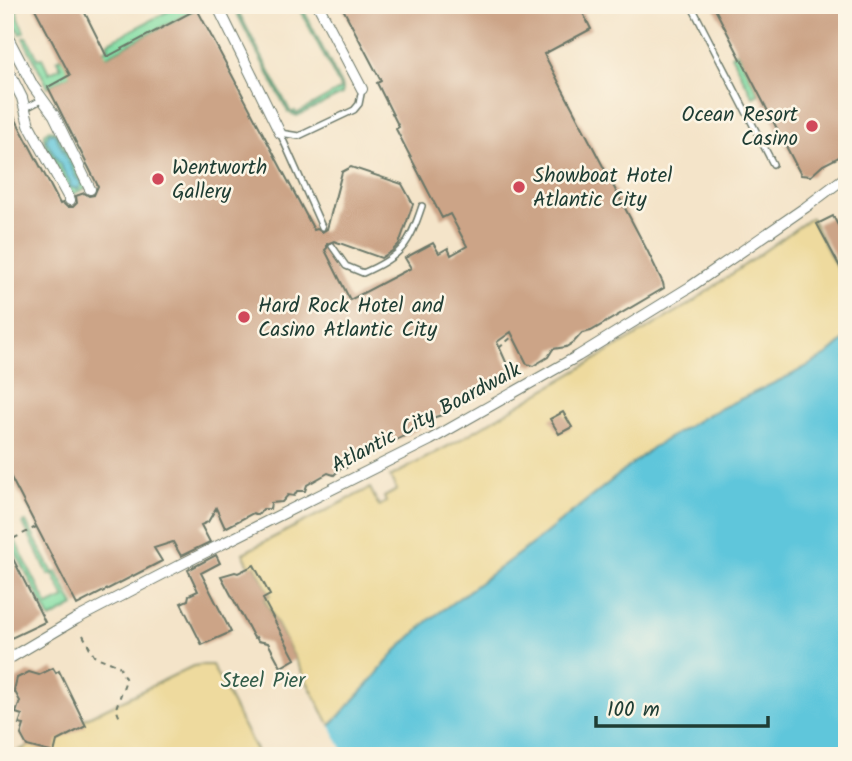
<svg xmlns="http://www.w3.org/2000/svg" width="852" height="761" viewBox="0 0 852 761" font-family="Kalam,sans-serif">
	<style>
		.green { fill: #84dea5; stroke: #528e6c; stroke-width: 2 }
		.sand { fill: #eeda9e; stroke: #868c69; stroke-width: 2 }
		.water { fill: #5fc6db; stroke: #3f8288; stroke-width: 2 }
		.pier { fill: #f4e4c9 }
		.building { fill: #cca487 }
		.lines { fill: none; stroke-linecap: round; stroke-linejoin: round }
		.lane-casing { stroke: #6a7768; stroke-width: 8 }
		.street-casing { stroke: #6a7768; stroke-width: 12 }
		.path { stroke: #6a7768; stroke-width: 2; stroke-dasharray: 5 5; stroke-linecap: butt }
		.lane { stroke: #fff; stroke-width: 5 }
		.street { stroke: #fff; stroke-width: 10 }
		.poi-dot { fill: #d1495b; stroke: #fcf5e5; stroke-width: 2.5 }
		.labels { text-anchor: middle; stroke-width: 5; stroke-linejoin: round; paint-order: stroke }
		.poi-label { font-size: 21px; fill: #1f3d34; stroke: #fcf5e5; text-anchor: start }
		.street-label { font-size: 21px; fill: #1f3d34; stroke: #fcf5e5 }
		.park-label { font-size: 21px; fill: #335d4b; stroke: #fcf5e5 }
	</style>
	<rect width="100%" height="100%" fill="#fcf5e5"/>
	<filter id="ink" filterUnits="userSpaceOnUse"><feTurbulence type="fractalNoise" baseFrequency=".0143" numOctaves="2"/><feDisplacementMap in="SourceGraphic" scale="14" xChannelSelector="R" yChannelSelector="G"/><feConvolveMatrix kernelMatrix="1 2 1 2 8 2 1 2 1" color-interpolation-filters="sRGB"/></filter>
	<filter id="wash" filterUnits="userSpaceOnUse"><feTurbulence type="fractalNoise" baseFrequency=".00686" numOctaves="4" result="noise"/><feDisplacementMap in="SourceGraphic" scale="28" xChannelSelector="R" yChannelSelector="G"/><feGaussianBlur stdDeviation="1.57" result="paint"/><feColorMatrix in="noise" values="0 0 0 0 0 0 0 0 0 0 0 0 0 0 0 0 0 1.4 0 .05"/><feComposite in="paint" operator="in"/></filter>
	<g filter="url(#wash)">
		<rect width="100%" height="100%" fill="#f4e4c9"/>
		<path class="green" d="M16,5L23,6L16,10L24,32L20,34L8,10Z
			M180,5H196L197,9L100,60L101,52L109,48L107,43Z
			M298,5H301L343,89L342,94L297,116L288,112L234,8L236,7L291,113L295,111L296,114L341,89Z
			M27,37L38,59L42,58L49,73L61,67L57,60L61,58L86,67L48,87L23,38Z
			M737,52L759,94L753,97L731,55Z
			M49,130L55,131L59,136L87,188L71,195L44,142V134Z
			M5,521L48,606L65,598L53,574L49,575L23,523L26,522L53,573L57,572L74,606L50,619L5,532Z"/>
		<path class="sand" d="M811,218L847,288V338L827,355L791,375L707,415L652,448L540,538L428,621L396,651L368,685L330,726L264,599L270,595L255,566L250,568L243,553L370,488L379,506L386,502L384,497L397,490L390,477L456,442L688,305Z
			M202,665H212L259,756H8L193,666Z"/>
		<path class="water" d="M49,133H53L56,136L77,179L81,181V185L78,189L70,187V182L46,140Z
			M847,338V756H265L330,726L368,685L396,651L428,621L540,538L652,448L707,415L791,375L827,355Z"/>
		<path class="pier" d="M328,722L346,756H262L264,753Z"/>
		<g id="blocks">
			<path class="building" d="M33,5H81L107,57L197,9L314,230L317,229L322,232L327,229L342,172L351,167L402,184L413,204L399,244L392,251L381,258L334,241L327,244V248L325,250L350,300L411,268L405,258L433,243L439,253L448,248L451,255L467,246L450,214L442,218L396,129L399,127L377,83L381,81L341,5H579L591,29L544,54L648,252L663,283L664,288L591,331L582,333L574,342L566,347L553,349L548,357L533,366L527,364L511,332L497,342L511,373L503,378L501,384L496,382L445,414L432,418V430L421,424L417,430L354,460L346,468L340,469L334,475L328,473L307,485L305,491H297L294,496L288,495L282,502L271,503L270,509H263L258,515L253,513L225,528L216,508L208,522L201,525L210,542L181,556L173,542L154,548L162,561L77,605L5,466V99L60,204L63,203L67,207H73L77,203L76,196L84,193L89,196L94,195L98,186L48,87L70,75Z
				M713,5H847V153L823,165L811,176L801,175Z
				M833,216L847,242V280L817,224Z
				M563,412L572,427L559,434L550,419Z
				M5,543L45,622L5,641Z
				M216,555L220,563L201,573L231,632L202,645L181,603L188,600L189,595L198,591L188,570Z
				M254,565L270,595L263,599L295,659L281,667L268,643L258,641L256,637L254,638L221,576L235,572L238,573Z
				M53,668L56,673L59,671L86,726L57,741L54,753L27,746L21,735L24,725L19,724L22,715L16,713L20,701L14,690L17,678L29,672L39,675Z"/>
		</g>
	</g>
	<g filter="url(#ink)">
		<use href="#blocks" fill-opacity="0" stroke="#6a7768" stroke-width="2"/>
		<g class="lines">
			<g class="lane-casing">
				<path id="lane" d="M691,5L773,164
					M24,109L43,99
					M280,133L299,136L354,110L359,104L362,89
					M280,133L322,227
					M332,246L346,266L363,273C402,256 409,245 422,206"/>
			</g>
			<g class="street-casing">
				<path id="street" d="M217,5L280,133
					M318,5L362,89
					M5,32L33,86L54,115L90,189
					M5,64L22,98L29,125L70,200
					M5,661L76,619L184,563L430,440L578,356L690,287L806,207L847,176"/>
			</g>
			<path class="path" d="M499,348L513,336
				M5,543L36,527
				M83,635L94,656L119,666L126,680L116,708L120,719"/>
			<use href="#lane" class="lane"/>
			<use href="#street" class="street"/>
		</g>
	</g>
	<g class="poi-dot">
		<circle cx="812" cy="126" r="7"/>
		<circle cx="158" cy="179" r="7"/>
		<circle cx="519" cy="187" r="7"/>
		<circle cx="244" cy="317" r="7"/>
	</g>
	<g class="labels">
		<g class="poi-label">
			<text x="798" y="121" text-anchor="end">Ocean Resort<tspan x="798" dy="24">Casino</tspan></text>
			<text x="172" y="174">Wentworth<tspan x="172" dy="24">Gallery</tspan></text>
			<text x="533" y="182">Showboat Hotel<tspan x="533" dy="24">Atlantic City</tspan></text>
			<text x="258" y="312">Hard Rock Hotel and<tspan x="258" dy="24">Casino Atlantic City</tspan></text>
		</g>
		<g class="street-label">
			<text transform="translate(426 417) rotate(-28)" y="7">Atlantic City Boardwalk</text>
		</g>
		<g class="park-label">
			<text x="263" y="687">Steel Pier</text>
		</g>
	</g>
	<rect width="852" height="761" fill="none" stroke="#fcf5e5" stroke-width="28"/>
	<path d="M596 716v10h172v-10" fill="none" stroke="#1f3d34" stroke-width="3.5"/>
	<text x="607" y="716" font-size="21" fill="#1f3d34" stroke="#fcf5e5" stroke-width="5" paint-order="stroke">100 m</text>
</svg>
